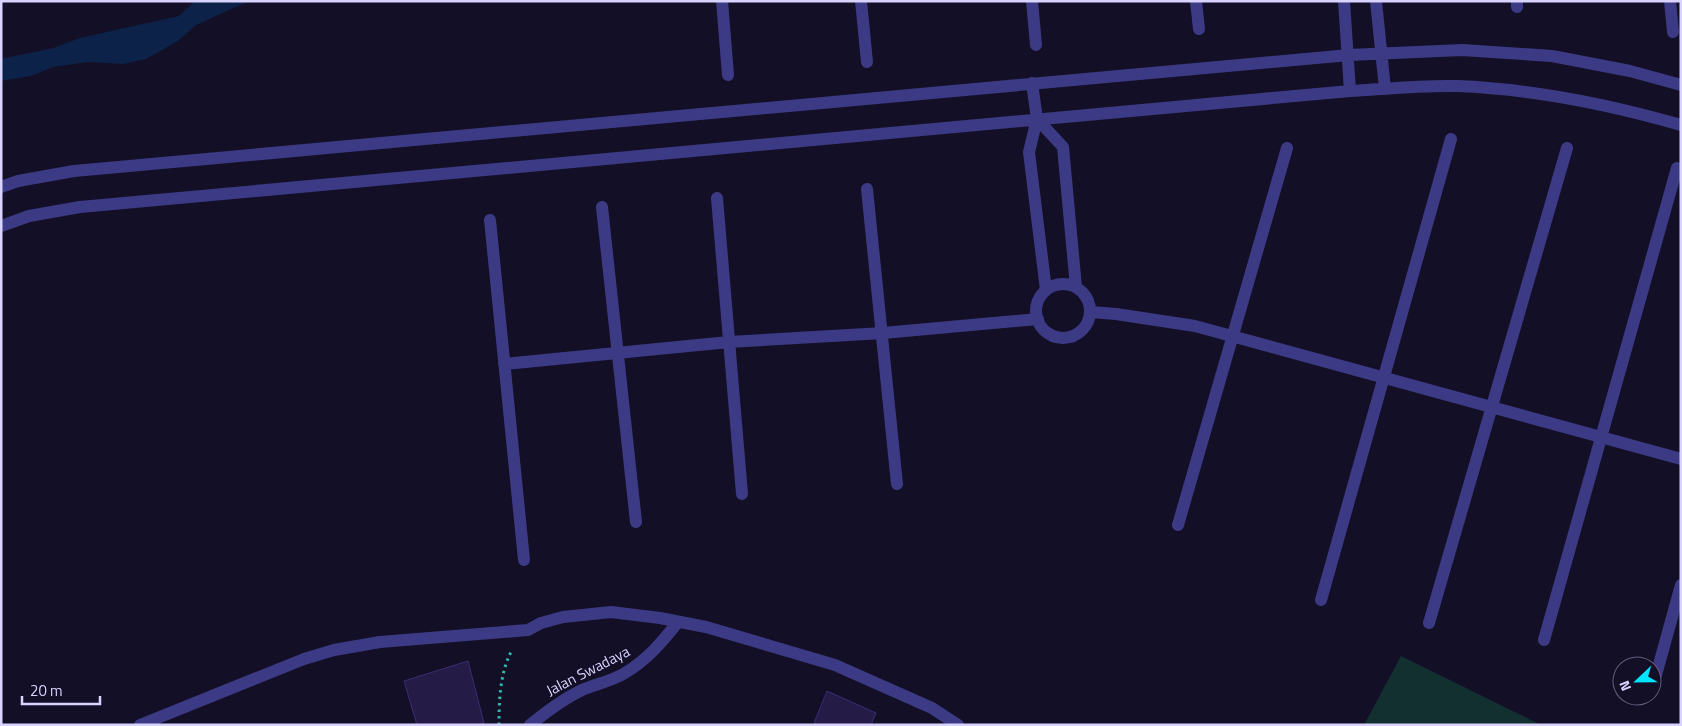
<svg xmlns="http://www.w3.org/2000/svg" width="1682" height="726" viewBox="0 0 1682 726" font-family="'Titillium Web',sans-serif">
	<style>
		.green { fill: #12302f }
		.water { fill: #0c2248 }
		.building { fill: #241b47; stroke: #3b2d73 }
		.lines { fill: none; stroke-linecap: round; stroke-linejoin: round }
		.path { stroke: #2fb8b0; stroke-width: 3; stroke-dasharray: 2.5 4; stroke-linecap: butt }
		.minor { stroke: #3d3a85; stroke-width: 12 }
		.labels { text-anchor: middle; stroke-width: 4.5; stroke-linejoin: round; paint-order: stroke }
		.street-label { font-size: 15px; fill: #d9d4ff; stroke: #130f26 }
	</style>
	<rect width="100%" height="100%" fill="#130f26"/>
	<path class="green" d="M1401,656L1541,725H1364Z"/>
	<path class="water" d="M195,1H249L196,25L178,41L146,59L124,64L88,62L53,67L31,76L1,81V59L53,48L80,38L179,16Z"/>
	<path class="building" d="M468,661L484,723L477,725H417L404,681Z
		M827,691L876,713L871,725H818L814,723Z"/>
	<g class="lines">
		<path class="path" d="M499,725C499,700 500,672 512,650"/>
		<path class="minor" d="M722,1L728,75
			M861,1L867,62
			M1032,1L1036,45
			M1196,1L1199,29
			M1344,1L1350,91
			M1376,1L1385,89
			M1517,1V7
			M1670,1L1673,32
			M1032,83L1037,119L1029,152L1046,290
			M1037,119L1063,147L1076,287
			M1,187L18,181L74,171L1349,55L1462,50L1552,56L1630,71L1681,85
			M867,189L897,484
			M717,198L742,494
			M602,207L636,522
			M490,220L524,560
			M1,226L29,216L80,207L1350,91C1385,89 1421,85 1457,86C1533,89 1608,104 1681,125
			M1036 311a27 27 0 1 1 54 0a27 27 0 1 1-54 0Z
			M1091,312L1116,314L1195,326L1681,459
			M504,364L729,342L883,333L1038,319
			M1178,525L1287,148
			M1321,600L1451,139
			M1429,623L1567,148
			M1544,640L1677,168
			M1653,686L1681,585
			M140,725L304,659L334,650L380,642L528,630L541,623L563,617L611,612L660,618L706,627L835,665L932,708L958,725
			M530,725C546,712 563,699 582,690C596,684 612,681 625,673C647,660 662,642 678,622"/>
	</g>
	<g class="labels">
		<g class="street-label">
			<text transform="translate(588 671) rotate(-27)" y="5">Jalan Swadaya</text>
		</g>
	</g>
	<rect width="1682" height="726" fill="none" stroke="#d9d4ff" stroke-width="5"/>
	<g transform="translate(1637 681) rotate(248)"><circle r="24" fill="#130f26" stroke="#625e7d"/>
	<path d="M0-4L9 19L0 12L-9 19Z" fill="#00e5ff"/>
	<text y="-8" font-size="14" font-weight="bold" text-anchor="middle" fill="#d9d4ff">N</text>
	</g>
	<path d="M22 696v8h78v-8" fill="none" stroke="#d9d4ff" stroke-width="2.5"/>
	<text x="30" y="696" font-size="15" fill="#d9d4ff" stroke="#130f26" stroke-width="4" paint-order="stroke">20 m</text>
</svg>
